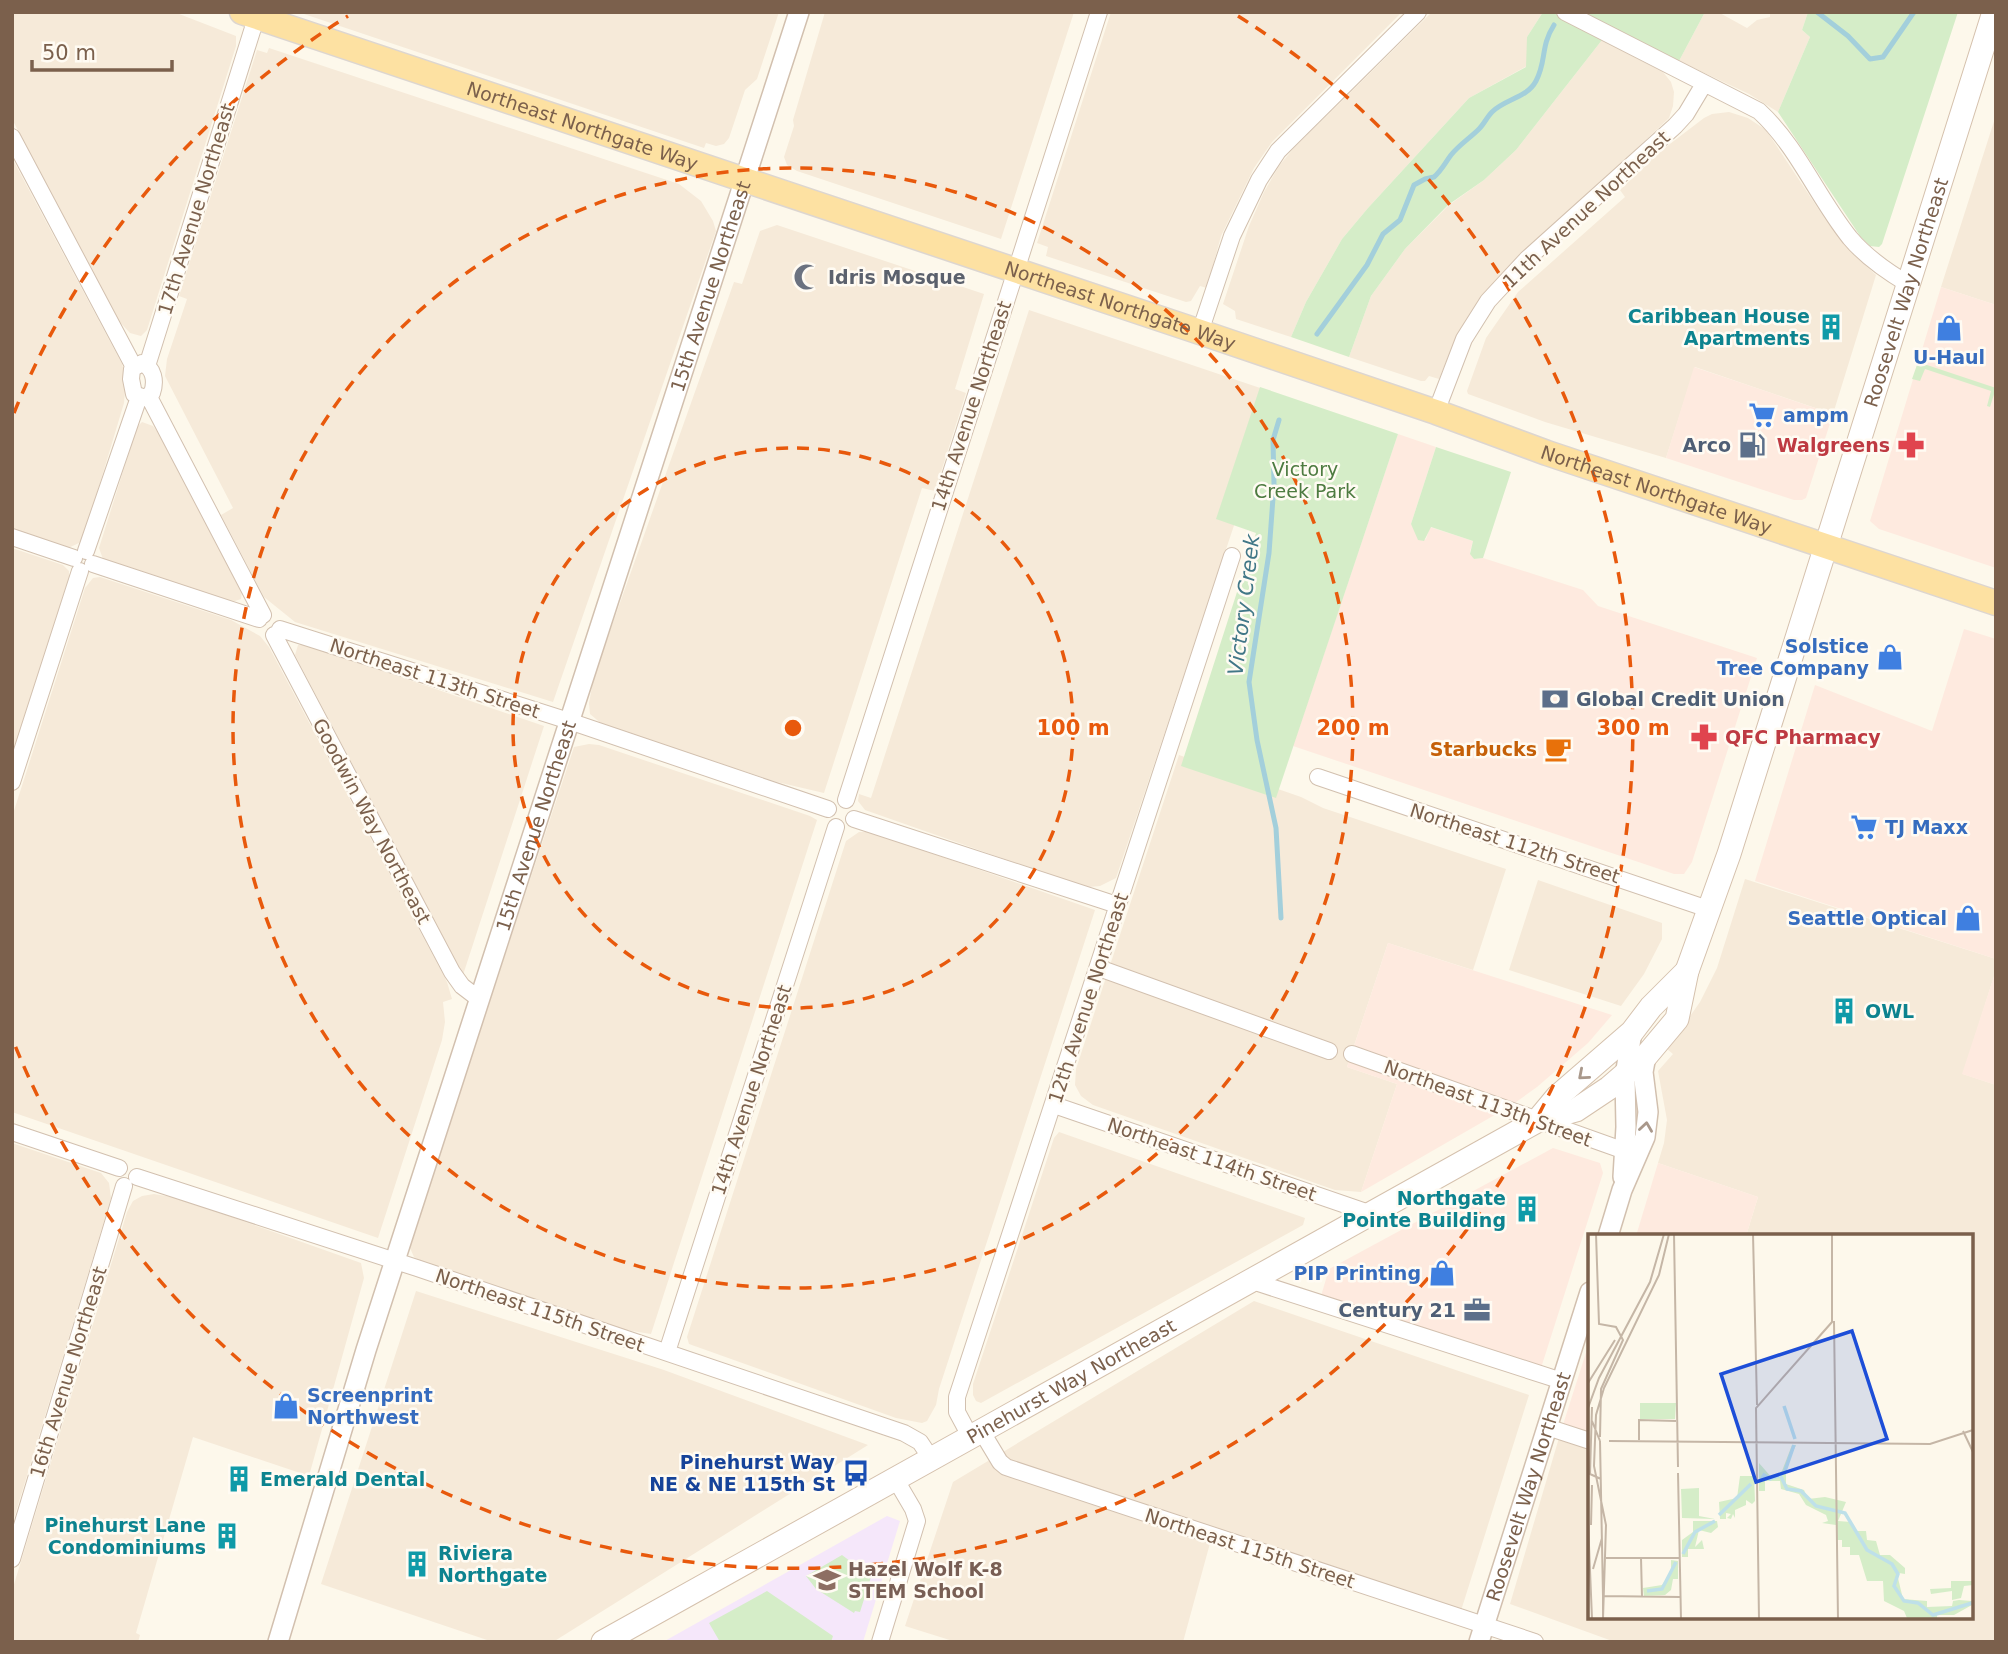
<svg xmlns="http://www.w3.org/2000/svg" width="2008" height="1654" viewBox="0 0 2008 1654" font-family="'DejaVu Sans',sans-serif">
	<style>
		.residential { fill: #f6ead9 }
		.commercial { fill: #feeadf }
		.education { fill: #f5e7fa }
		.green { fill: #d5edc8 }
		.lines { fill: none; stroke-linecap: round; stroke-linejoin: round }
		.stream { stroke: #a3cfdb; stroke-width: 5 }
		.minor-casing { stroke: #d2c0af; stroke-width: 18 }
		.tertiary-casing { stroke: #d2c0af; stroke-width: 22 }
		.secondary-casing { stroke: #d5c1ad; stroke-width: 25 }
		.primary-casing { stroke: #ddd6d0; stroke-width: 27 }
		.minor { stroke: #fff; stroke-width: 16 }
		.tertiary { stroke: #fff; stroke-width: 19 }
		.secondary { stroke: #fff; stroke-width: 23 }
		.primary { stroke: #fde1a2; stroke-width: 24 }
		.oneway { stroke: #a9988b }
		.ring { fill: none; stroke: #e8590c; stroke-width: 3.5; stroke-dasharray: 12 9 }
		.labels { text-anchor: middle; stroke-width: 5; stroke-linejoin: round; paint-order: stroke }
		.street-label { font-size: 19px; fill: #7b604c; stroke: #fffbf3 }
		.worship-label { font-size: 19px; font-weight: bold; fill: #5b616d; stroke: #fffbf3; text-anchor: start }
		.culture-label { font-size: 19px; font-weight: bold; fill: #0d838f; stroke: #fffbf3; text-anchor: end }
		.shop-label { font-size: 19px; font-weight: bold; fill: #366cbe; stroke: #fffbf3; text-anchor: start }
		.service-label { font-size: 19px; font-weight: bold; fill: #4e5e75; stroke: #fffbf3; text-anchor: end }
		.health-label { font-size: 19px; font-weight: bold; fill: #be3a42; stroke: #fffbf3; text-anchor: end }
		.park-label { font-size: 19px; fill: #4d7b40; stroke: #fffbf3 }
		.food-label { font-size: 19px; font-weight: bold; fill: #c56008; stroke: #fffbf3; text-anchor: end }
		.transit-label { font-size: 19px; font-weight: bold; fill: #164399; stroke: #fffbf3; text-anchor: end }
		.education-label { font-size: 19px; font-weight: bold; fill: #785e54; stroke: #fffbf3; text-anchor: start }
		.water-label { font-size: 21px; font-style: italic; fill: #417787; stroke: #fffbf3 }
		.inset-river { fill: none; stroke: #bee0e9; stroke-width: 3.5 }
		.inset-road { fill: none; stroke: #c5b6a6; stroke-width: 2 }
		.view { fill: #1d4ed8; fill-opacity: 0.15; stroke: #1d4ed8; stroke-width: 3.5 }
		.inset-edge { fill: none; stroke: #7b604c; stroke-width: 3.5 }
		.centre { fill: #e8590c; stroke: #fffbf3; stroke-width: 3.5 }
		.ring-label { font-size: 21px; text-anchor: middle; font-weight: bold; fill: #e8590c; stroke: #fffbf3; stroke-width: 5; stroke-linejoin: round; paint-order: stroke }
	</style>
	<rect width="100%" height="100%" fill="#fdf8eb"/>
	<path class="residential" d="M12,12H174L236,36V46L147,330L141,336L130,333L117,319L12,119Z
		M298,12H779L757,79L745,90L729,138L724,144L716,146L706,143L704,148Z
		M825,12H1074L1001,239L797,171L787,165L784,157L794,126L793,120Z
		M1111,12H1402L1272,142L1254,168L1221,236L1207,288L1200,286L1191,301L1186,302L1046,256L1048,247L1037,243Z
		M1432,12H1543L1527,37V66L1469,98L1368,208L1342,239L1306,302L1291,337L1236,319L1235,311L1223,304L1249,226L1264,192L1279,166L1293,149Z
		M1705,12H1718L1747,28L1757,20L1770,17V12H1808L1802,30L1810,37L1778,112L1749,94L1679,61Z
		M1602,40L1663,72L1671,82L1674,92L1673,106L1669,118L1491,286L1456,337L1439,379L1429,376L1425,381H1421L1349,357L1371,296L1405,249L1449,205L1484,180L1516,150Z
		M269,48L679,184L701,201L713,221L716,231L553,702L295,622L264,597L221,515L233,508L165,376L167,359L187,299L179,296L257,50L267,53Z
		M1729,112L1748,118L1766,130L1825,219L1852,253L1876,275L1833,414L1695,367L1666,458L1545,422L1468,394L1467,391L1486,338L1518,292L1625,197L1620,190L1662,150L1704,118L1712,114Z
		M1996,115V305L1941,287Z
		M12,158L122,364L126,378L124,403L85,533L79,543L68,548L12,530Z
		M777,225L984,294L955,389L966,393L935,491L922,488L824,793L777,782L603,725L590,714L589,703L594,676L734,282L742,284L760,231Z
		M1029,310L1278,394L1116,878L1100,886L1089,887L1070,882L865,810L858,801L859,794L871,798Z
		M142,422L153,426L159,434L242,591L241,599L235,601L225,600L103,559L99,548L137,427Z
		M12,548L63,565L69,571V577L12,757Z
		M100,577L231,620L260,636L269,647L447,982L452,999L443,1002L445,1022L442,1040L378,1238L12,1112V817L85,588L93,578Z
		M298,645H307L544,726L463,975L295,655Z
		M589,744L599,745L810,816L817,820L651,1334L626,1330L420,1261L414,1257L410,1248L411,1239L574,747Z
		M1179,755L1301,797L1323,808L1506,869L1473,970L1388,943L1347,1067L1397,1084L1361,1192L1335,1190L1093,1105L1081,1096L1075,1085L1076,1069Z
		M859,832H871L1095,910L939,1389L936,1405L927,1421L922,1423L896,1418L689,1344L687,1337L846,841Z
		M1745,879L1996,959V970L1963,1074L1996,1085V1642H1615L1510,1604L1561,1431L1590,1441V1617H1971V1236H1746L1758,1197L1658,1163L1664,1143L1667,1120L1658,1071L1673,1054L1667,1049L1700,1002L1717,968Z
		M1538,880L1662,923V939L1644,974L1621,1006L1509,970Z
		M1059,1132L1305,1218L1303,1225L981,1403L976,1401L973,1395V1384L1054,1138Z
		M12,1143L101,1173L109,1183L111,1198L12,1525Z
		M154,1194L178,1198L361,1263L364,1278L309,1476L193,1437L136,1633L140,1635L138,1642H12V1591L127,1212L133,1201L142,1196Z
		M416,1291L664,1370L868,1445L553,1642H493L321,1584Z
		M1254,1301L1529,1395L1459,1617L1212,1536L1183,1642H956L905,1626L953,1482Z"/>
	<path class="commercial" d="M1941,287L1996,305V568L1879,529L1870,521Z
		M1694,367L1833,414L1806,498L1802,500H1794L1666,458Z
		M1398,434L1436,447L1411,524L1422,541L1426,539L1430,527L1473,541L1470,552L1474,559L1483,558L1583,590L1598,606L1757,658L1692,862L1684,874H1674L1293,746Z
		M1964,629L1996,639V959L1755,881L1815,685L1932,731Z
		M1388,943L1612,1015L1588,1043L1537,1087L1512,1105L1361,1192L1397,1084L1347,1067Z
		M1996,970V1085L1962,1074Z
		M1553,1148L1600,1163L1603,1173L1541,1368L1321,1296L1329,1269Z
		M1658,1163L1758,1197L1746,1236H1636Z
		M1590,1340V1441L1561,1431Z"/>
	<path class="education" d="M887,1516L900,1521L863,1642H663Z"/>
	<path class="green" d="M1543,12H1552L1602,40L1516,150L1484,180L1448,205L1405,249L1371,296L1349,357L1291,337L1306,302L1342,239L1368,208L1469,98L1526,67L1527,37Z
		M1577,12H1705L1679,61Z
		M1808,12H1958L1882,244L1879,247L1870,246L1860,236L1778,112L1810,37L1802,30Z
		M1918,362L1996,388L1990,407L1987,406L1991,391L1925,369L1920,381L1912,379Z
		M1260,387L1398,434L1276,798L1181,766L1256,533L1216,519Z
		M1436,447L1511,472L1483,558L1474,559L1470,554L1473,541L1431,527L1424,541L1418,540L1411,524Z
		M842,1555L871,1577L860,1612L855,1611L854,1613L816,1589L806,1576Z
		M767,1591L833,1636L831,1642H720L709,1623Z"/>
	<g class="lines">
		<path class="stream" d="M1817,12L1848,36L1870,59L1883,57L1914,12
			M1317,334L1367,265L1383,234L1400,220L1414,185L1425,179L1434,177C1442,170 1445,163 1451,155C1459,145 1470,138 1479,129C1484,124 1487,117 1492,112C1505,99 1527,98 1536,81C1547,60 1540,47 1554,25
			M1279,420L1273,440L1274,484L1269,553L1249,682L1257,740L1276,828L1281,918"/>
		<g class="minor-casing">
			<path id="minor" d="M1565,12L1759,111C1798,147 1817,197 1850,238C1866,257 1886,271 1908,284
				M12,137L134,367
				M1200,332L1232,236L1259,180L1278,151L1418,12
				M142,363C154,368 156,381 152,393L145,398L134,394L131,379L132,369Z
				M147,366L258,12
				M149,397L263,615
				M1436,412L1464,339L1488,301L1527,259L1675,126L1686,114L1704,84
				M12,537L74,558
				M86,551L139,397
				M93,564L259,619
				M280,629L569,721L828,809
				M274,635L452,972L462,986L479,999
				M1318,777L1711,910
				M12,782L80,571
				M846,800L1099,12
				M854,819L1117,905
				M1099,968L1329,1051
				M1352,1054L1625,1151
				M1054,1105L1369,1213
				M12,1132L119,1168
				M137,1177L417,1268L904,1433L920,1442L932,1460
				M1252,1281L1562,1381
				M667,1352L836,827
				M1547,1427L1590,1441
				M982,1432L1000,1462L1006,1467L1535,1642
				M971,1438L957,1412V1397L1232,556
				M12,1559L124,1186
				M880,1642L917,1521L913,1509L896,1480"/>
		</g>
		<g class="tertiary-casing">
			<g id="tertiary">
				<path d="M1623,1177L1626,1127L1625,1076L1632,1032"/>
				<path d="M1608,1236L1622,1190L1645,1137L1648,1112L1643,1072L1646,1056"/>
				<path id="s1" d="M278,1642L366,1350L799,12"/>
				<path id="s2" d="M1479,1642L1590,1292"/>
			</g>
		</g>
		<g class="secondary-casing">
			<g id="secondary">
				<path d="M1537,1121L1557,1097L1632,1032L1651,1007L1687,971"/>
				<path id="s3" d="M603,1642L1537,1121L1576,1110L1609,1088L1646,1056L1677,1019L1687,971L1729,854L1994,12"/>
			</g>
		</g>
		<g class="primary-casing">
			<g id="primary">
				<path id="s4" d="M242,12L1200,332L1436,412L1547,453L1996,603"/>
			</g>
		</g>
		<use href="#minor" class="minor"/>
		<use href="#tertiary" class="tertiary"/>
		<use href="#secondary" class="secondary"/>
		<use href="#primary" class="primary"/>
	</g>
	<defs><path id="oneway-chevron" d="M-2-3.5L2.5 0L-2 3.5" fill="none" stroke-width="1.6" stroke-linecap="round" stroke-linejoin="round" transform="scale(1.75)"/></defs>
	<g class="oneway">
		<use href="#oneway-chevron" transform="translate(1583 1075) rotate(139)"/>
		<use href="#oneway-chevron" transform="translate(1646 1127) rotate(-82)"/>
	</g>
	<g class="ring">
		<circle cx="793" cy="728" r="280"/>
		<circle cx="793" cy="728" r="560"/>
		<path d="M14 413A840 840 0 0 1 348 16M1238 16A840 840 0 1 1 14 1043"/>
	</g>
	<defs>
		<g id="mosque-bare" transform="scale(2.1)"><path d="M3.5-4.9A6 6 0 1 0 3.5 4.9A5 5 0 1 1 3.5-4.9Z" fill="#6b7280" stroke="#fffbf3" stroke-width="2.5" paint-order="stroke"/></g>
		<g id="building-bare" transform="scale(2.1)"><path d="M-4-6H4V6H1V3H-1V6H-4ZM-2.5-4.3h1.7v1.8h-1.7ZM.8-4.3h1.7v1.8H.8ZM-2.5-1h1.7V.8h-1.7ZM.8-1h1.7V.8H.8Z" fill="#0f9aa8" stroke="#fffbf3" stroke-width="2.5" paint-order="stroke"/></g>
		<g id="shop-bare" transform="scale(2.1)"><path d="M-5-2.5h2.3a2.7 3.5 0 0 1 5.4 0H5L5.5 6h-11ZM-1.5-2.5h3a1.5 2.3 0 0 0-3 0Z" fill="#3f7fe0" stroke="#fffbf3" stroke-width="2.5" paint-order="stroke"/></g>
		<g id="supermarket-bare" transform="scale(2.1)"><path d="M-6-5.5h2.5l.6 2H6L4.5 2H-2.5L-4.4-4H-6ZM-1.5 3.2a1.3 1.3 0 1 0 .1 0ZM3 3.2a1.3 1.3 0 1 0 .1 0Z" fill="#3f7fe0" stroke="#fffbf3" stroke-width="2.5" paint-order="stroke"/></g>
		<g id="fuel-bare" transform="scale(2.1)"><path d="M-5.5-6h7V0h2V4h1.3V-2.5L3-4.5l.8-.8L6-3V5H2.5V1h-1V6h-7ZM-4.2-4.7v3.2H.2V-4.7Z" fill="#5c6f8a" stroke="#fffbf3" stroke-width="2.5" paint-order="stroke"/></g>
		<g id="pharmacy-bare" transform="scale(2.1)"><path d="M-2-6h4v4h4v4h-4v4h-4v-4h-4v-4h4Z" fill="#e0444e" stroke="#fffbf3" stroke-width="2.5" paint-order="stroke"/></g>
		<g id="bank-bare" transform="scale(2.1)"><path d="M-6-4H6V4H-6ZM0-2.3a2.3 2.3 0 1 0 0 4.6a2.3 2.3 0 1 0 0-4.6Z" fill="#5c6f8a" stroke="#fffbf3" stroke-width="2.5" paint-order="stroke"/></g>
		<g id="cafe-bare" transform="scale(2.1)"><path d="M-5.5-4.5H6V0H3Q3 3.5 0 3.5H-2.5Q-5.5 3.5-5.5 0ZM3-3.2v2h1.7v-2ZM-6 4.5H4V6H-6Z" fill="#e8710a" stroke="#fffbf3" stroke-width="2.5" paint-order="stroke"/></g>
		<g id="office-bare" transform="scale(2.1)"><path d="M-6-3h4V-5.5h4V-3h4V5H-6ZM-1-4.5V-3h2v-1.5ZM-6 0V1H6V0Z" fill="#5c6f8a" stroke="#fffbf3" stroke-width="2.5" paint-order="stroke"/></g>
		<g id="bus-bare" transform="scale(2.1)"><path d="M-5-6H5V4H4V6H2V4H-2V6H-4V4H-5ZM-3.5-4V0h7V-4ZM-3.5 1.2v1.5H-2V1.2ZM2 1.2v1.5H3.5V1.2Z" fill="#1a4fb4" stroke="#fffbf3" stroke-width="2.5" paint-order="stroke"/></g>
		<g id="school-bare" transform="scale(2.1)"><path d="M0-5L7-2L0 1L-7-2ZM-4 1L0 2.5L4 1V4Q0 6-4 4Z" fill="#8d6e63" stroke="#fffbf3" stroke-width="2.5" paint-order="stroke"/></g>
	</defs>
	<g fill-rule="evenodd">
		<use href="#mosque-bare" x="807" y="277"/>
		<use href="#building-bare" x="1831" y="327"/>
		<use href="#shop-bare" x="1949" y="328"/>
		<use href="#supermarket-bare" x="1762" y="415"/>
		<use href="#fuel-bare" x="1752" y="445"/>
		<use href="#pharmacy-bare" x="1911" y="445"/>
		<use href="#shop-bare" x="1890" y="657"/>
		<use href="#bank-bare" x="1555" y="699"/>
		<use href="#pharmacy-bare" x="1704" y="737"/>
		<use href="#cafe-bare" x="1558" y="749"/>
		<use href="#supermarket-bare" x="1864" y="827"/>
		<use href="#shop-bare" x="1968" y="918"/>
		<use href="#building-bare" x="1844" y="1011"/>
		<use href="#building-bare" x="1527" y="1209"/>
		<use href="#shop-bare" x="1442" y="1273"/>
		<use href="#office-bare" x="1477" y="1310"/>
		<use href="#shop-bare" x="286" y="1406"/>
		<use href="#bus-bare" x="856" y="1473"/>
		<use href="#building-bare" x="239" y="1479"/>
		<use href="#building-bare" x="227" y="1536"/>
		<use href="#building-bare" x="417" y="1564"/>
		<use href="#school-bare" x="827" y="1580"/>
	</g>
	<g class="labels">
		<g class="street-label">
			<text dy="7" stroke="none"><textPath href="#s4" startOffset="359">Northeast Northgate Way</textPath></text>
			<text transform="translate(196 209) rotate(-73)" y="7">17th Avenue Northeast</text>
			<text transform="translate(1586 209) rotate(-43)" y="7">11th Avenue Northeast</text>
			<text dy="7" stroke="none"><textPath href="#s1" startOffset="1423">15th Avenue Northeast</textPath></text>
			<text dy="7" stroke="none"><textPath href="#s3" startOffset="2009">Roosevelt Way Northeast</textPath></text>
			<text dy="7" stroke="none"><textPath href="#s4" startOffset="926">Northeast Northgate Way</textPath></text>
			<text transform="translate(971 406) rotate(-72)" y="7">14th Avenue Northeast</text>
			<text dy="7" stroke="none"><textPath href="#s4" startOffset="1493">Northeast Northgate Way</textPath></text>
			<text transform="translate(435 678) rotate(18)" y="7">Northeast 113th Street</text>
			<text transform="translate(372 821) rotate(62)" y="7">Goodwin Way Northeast</text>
			<text dy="7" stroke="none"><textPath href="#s1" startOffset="856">15th Avenue Northeast</textPath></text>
			<text transform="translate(1515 843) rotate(18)" y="7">Northeast 112th Street</text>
			<text transform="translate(1088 998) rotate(-72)" y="7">12th Avenue Northeast</text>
			<text transform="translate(751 1090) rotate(-72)" y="7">14th Avenue Northeast</text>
			<text transform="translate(1488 1103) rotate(20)" y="7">Northeast 113th Street</text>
			<text transform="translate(1212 1159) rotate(19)" y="7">Northeast 114th Street</text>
			<text transform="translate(540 1310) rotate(19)" y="7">Northeast 115th Street</text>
			<text transform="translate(68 1372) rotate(-73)" y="7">16th Avenue Northeast</text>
			<text dy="7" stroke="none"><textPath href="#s3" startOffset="536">Pinehurst Way Northeast</textPath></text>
			<text dy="7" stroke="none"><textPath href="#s2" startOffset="163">Roosevelt Way Northeast</textPath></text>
			<text transform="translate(1250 1548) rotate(18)" y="7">Northeast 115th Street</text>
		</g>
		<g class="worship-label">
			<text x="828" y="284">Idris Mosque</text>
		</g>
		<g class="culture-label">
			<text x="1810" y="323">Caribbean House<tspan x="1810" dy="22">Apartments</tspan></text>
			<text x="1865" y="1018" text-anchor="start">OWL</text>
			<text x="1506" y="1205">Northgate<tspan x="1506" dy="22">Pointe Building</tspan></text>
			<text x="260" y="1486" text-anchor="start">Emerald Dental</text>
			<text x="206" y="1532">Pinehurst Lane<tspan x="206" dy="22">Condominiums</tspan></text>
			<text x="438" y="1560" text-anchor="start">Riviera<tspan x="438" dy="22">Northgate</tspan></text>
		</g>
		<g class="shop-label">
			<text x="1949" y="364" text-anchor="middle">U-Haul</text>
			<text x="1783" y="422">ampm</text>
			<text x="1869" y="653" text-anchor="end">Solstice<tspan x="1869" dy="22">Tree Company</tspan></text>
			<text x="1885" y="834">TJ Maxx</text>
			<text x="1947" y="925" text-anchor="end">Seattle Optical</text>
			<text x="1421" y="1280" text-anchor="end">PIP Printing</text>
			<text x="307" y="1402">Screenprint<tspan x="307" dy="22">Northwest</tspan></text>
		</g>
		<g class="service-label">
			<text x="1731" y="452">Arco</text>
			<text x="1576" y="706" text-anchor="start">Global Credit Union</text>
			<text x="1456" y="1317">Century 21</text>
		</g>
		<g class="health-label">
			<text x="1890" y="452">Walgreens</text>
			<text x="1725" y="744" text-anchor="start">QFC Pharmacy</text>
		</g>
		<g class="park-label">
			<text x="1305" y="476">Victory<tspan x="1305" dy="22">Creek Park</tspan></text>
		</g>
		<g class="food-label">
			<text x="1537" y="756">Starbucks</text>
		</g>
		<g class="transit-label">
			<text x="835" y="1469">Pinehurst Way<tspan x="835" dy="22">NE &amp; NE 115th St</tspan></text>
		</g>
		<g class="education-label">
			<text x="848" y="1576">Hazel Wolf K-8<tspan x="848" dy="22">STEM School</tspan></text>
		</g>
		<g class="water-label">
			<text transform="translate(1244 605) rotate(-83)" y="7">Victory Creek</text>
		</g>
	</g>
	<g transform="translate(1588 1234)">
		<rect width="385" height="385" fill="#fdf8eb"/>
		<path d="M52,169H88L87,185H52ZM204,211H208L198,233V250L216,256L220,265L237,263L258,268L250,287L263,288L267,297H278L279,306L288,307L292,321H302L317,334V340L311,339L310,344L315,365L339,367V373L364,372L365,367L371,366L384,367V371L366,381H349V385L319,384L316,377L296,367L295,347H279L271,321H262V313H254V306H248V291L234,289L240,287L238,281L218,271L211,260L193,255L192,247H177V257H171V229L184,244L194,237ZM152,242H166L167,267L164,270L158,266V271L147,276V284L145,280L143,285L139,284L143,280L138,279V285H132L131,268L149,264ZM111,254V282L127,285L94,284L93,255ZM105,287H129L130,293L123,299L111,296L107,313L114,306L116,315H100V323H94V306L105,298ZM83,326L90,327V345H85L83,356L77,361L56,362L55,354L74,351L83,338ZM363,347H385V351L376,352L373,364L364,366V357L343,360L342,355L363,354Z" fill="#d5edc8"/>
		<path class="inset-river" d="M196,172L207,205M197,237L206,211M173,246L176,241L182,245L192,241L199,255L213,257L228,272L257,279L279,316L304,330L310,340L306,352L316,367L330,369L345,381L384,369M131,281L163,250M95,320L107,298L127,287M59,357L74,355L88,328"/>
		<path class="inset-road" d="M8,0L11,90L28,93L35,106L13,155L12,203M86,0L90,233M165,0L169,171M246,87L250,385M0,149L27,106M4,173L2,240L13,245M0,174L11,144L62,48L76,0M4,187L12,207M375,197L385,218M51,206V186L88,187M12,207L15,362M21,207L342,210L385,196M90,239L93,385M0,287L4,385M3,291L4,251M18,324H92M53,324L54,363M5,335L14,304M15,385V362L92,363M15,385L18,291L6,232L8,181L16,154L71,41L81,0M171,385L168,174L244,88V0"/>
		<path class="view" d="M264,97L299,205L168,248L133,140Z"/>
		<rect width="385" height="385" class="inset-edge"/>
	</g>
	<circle cx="793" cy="728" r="10" class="centre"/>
	<g class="ring-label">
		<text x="1073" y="735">100 m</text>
		<text x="1353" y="735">200 m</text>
		<text x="1633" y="735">300 m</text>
	</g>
	<rect width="2008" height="1654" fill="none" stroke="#7b604c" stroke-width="28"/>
	<path d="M32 60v10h140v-10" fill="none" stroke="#7b604c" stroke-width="3.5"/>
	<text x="42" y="60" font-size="21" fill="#7b604c" stroke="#fffbf3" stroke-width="5" paint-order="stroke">50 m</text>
</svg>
